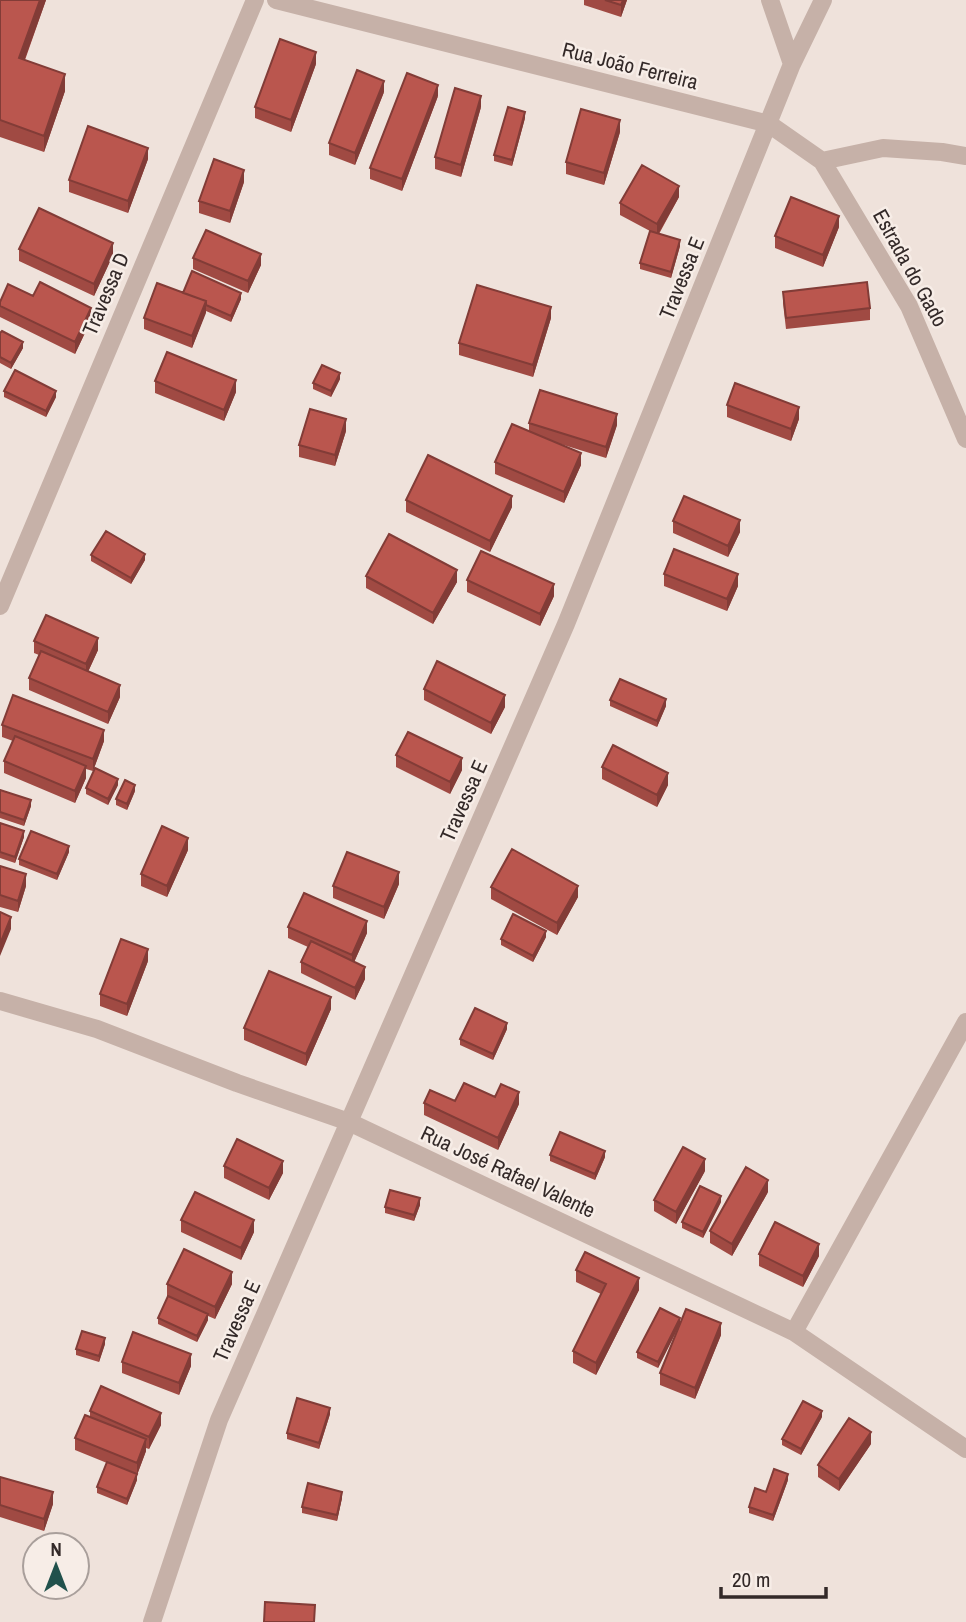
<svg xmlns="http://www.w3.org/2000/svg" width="966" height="1622" viewBox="0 0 966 1622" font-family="'Archivo Narrow',sans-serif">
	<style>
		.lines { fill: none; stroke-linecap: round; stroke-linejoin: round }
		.minor { stroke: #c6b1a8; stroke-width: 18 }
		.wall { fill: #a04a43 }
		.shaded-wall { fill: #823c37 }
		.building { fill: #ba564e; stroke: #823c37; stroke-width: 2 }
		.labels { text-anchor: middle; stroke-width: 5; stroke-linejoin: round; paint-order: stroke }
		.street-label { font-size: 21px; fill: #332928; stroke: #f7ede7 }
	</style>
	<rect width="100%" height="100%" fill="#efe2db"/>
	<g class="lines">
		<path class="minor" d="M276,0L769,124L822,161L909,306L966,439
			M770,0L792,64
			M822,161L883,148L942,152L966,156
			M0,606L255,0
			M0,1001L97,1029L237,1083L349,1122L794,1332L966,1449
			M794,1332L966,1022
			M152,1622L219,1420L566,624L792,64L823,0"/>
	</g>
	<path class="wall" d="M0,0H46L25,60L65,91L44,152L0,137Z
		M584,0H627L621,17L584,5Z
		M316,64L291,132L255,118V107Z
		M384,92L355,165L329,155V143Z
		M438,96L402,191L370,179V168Z
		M481,107L461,177L435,169V157Z
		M525,118L512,166L494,161V155Z
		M620,132L604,185L566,174V162Z
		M148,159L128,213L69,192V180Z
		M244,182L230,223L199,213V201Z
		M679,197L659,234L680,246L671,278L640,269V263L650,231L620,215V203Z
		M839,227L823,267L775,248V236Z
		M19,249L113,255L94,296L19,261Z
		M193,258L261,265L248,293L193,269Z
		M783,292L870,308V320L786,329L783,303Z
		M183,293L241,299L231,322L206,311L192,348L144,329V318Z
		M0,302L91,320L75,354L0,317Z
		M551,318L533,377L459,355V343Z
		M0,333L23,348L11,369L0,363Z
		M340,379L331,397L313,389V383Z
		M155,381L236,392L224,421L155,393Z
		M4,391L56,397L46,417L4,397Z
		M727,405L799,419L791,441L727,417Z
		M529,423L617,425L606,458L557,443L581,465L564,503L495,474V462L529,431Z
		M346,431L335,466L299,457V445Z
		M406,500L512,507L490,552L406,512Z
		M673,521L740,532L728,557L673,533Z
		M91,555L145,560L131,584L91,561Z
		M664,574L738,586L727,611L664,586Z
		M366,576L457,582L433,624L366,588Z
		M467,580L554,596L540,626L467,592Z
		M34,641L98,650L88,672L120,697L108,724L29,690V678L39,655L34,653Z
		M424,689L505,707L491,734L424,700Z
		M610,700L666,706L657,727L610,706Z
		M2,725L104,741L93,771L86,769V778L75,803L4,773V761L13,741L2,737Z
		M396,755L462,770L450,794L396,767Z
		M602,767L668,785L657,807L602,779Z
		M118,785L108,805L86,794V788Z
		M0,790L31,806L24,826L0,818Z
		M135,791L127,810L116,805V799Z
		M0,823L24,837L15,863L0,858Z
		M188,850L167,897L141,886V874Z
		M69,852L57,880L19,865V859Z
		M0,866L26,886L18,912L0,907Z
		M399,884L384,919L333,898V886Z
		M491,887L578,897L557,935L491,899Z
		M288,927L367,933L354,962L365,979L355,1000L301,973V962L308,947L288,938Z
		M546,937L533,962L501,945V939Z
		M148,961L127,1016L100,1006V994Z
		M331,1009L306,1066L244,1040V1028Z
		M507,1029L493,1060L460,1045V1039Z
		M495,1097L519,1104L498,1150L424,1115V1103Z
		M550,1155L605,1157L595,1180L550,1161Z
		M224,1166L283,1173L269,1200L224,1178Z
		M705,1171L676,1224L654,1211V1200Z
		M768,1192L732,1256L710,1243V1231Z
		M721,1202L703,1238L682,1228V1222Z
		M420,1205L414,1221L385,1213V1207Z
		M181,1220L254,1232L241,1260L181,1232Z
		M759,1254L819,1256L803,1287L759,1266Z
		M576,1270L639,1290L596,1375L573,1363V1351L601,1294L576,1282Z
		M167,1284H232L215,1319L208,1316V1320L197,1342L158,1324V1318L168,1297L167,1296Z
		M680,1323L721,1335L695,1399L660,1385V1373L679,1326L658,1368L637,1358V1352Z
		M105,1344L99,1362L76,1355V1349Z
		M122,1362L191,1366L179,1395L122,1373Z
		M90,1411L161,1425L149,1449L146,1448V1451L137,1475V1480L127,1505L97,1493V1487L107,1463L75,1450V1438L90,1416Z
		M330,1414L319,1449L287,1439V1433Z
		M822,1417L801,1455L782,1445V1439Z
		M871,1444L839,1491L818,1477V1465Z
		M0,1477L53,1504L44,1531L0,1517Z
		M788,1480L773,1521L749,1513V1507Z
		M342,1498L337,1521L302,1513V1507Z"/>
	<path class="shaded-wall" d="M40,0H46L19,75V58Z
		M623,0H627L621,17V5Z
		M316,52V64L291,132V120Z
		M65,74V91L44,152V136Z
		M384,81V92L355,165V153Z
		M438,85V96L402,191V179Z
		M481,96V107L461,177V165Z
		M525,112V118L512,166V160Z
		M620,120V132L604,185V173Z
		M148,148V159L128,213V201Z
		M244,170V182L230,223V211Z
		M679,186V197L657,236V224Z
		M839,216V227L823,267V255Z
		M680,240V246L671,278V272Z
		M113,243V255L94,296V284Z
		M261,254V265L248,293V281Z
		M241,293V299L231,322V316Z
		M206,301V313L192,348V336Z
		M551,307V318L533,377V365Z
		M91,308V320L75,354V342Z
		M23,342V348L11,369V363Z
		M340,373V379L331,397V391Z
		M236,380V392L224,421V410Z
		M56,391V397L46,417V411Z
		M799,407V419L791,441V429Z
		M617,414V425L606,458V447Z
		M346,419V431L335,466V455Z
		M581,453V465L564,503V492Z
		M512,496V507L490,552V541Z
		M740,520V532L728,557V546Z
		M145,554V560L131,584V578Z
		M457,570V582L433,624V613Z
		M738,574V586L727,611V599Z
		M554,584V596L540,626V614Z
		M98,638V650L86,676V664Z
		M120,685V697L108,724V712Z
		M505,695V707L491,734V723Z
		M666,699V706L657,727V721Z
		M104,730V741L93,771V759Z
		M462,758V770L450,794V782Z
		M86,766V778L75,803V791Z
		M668,773V785L657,807V795Z
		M118,779V785L108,805V799Z
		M135,785V791L127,810V804Z
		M31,800V806L24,826V820Z
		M24,831V837L15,863V857Z
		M188,838V850L167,897V886Z
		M69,846V852L57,880V874Z
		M399,872V884L384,919V907Z
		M26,874V886L18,912V901Z
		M578,886V897L557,935V923Z
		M11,917V929L0,956V944Z
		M367,921V933L352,967V955Z
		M546,931V937L533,962V956Z
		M148,949V961L127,1016V1004Z
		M365,967V979L355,1000V988Z
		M331,997V1009L306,1066V1054Z
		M507,1023V1029L493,1060V1054Z
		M519,1092V1104L498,1150V1138Z
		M605,1151V1157L595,1180V1174Z
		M705,1159V1171L676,1224V1212Z
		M283,1161V1173L269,1200V1188Z
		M768,1180V1192L732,1256V1244Z
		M721,1196V1202L703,1238V1232Z
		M420,1198V1205L414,1221V1215Z
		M254,1220V1232L241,1260V1248Z
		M819,1244V1256L803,1287V1276Z
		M232,1272V1284L215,1319V1307Z
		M639,1278V1290L596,1375V1363Z
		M208,1314V1320L197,1342V1336Z
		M680,1318V1324L658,1368V1362Z
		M721,1323V1335L695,1399V1388Z
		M105,1338V1344L99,1362V1356Z
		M191,1354V1366L179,1395V1383Z
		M330,1408V1414L319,1449V1443Z
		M822,1411V1417L801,1455V1449Z
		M161,1413V1425L149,1449V1437Z
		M871,1432V1444L839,1491V1479Z
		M146,1439V1451L137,1475V1480L127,1505V1499L137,1474V1463Z
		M788,1474V1480L773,1521V1515Z
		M53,1492V1504L44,1531V1519Z
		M342,1492V1498L337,1521V1515Z"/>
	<path class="building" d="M0,0H40L19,58L65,74L44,136L0,120Z
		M605,0H623L621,5Z
		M280,39L316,52L291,120L255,107Z
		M357,70L384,81L355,153L329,143Z
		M407,73L438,85L402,179L370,168Z
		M455,88L481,96L461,165L435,157Z
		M508,107L525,112L512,160L494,155Z
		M581,109L620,120L604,173L566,162Z
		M88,126L148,148L128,201L69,180Z
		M214,159L244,170L230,211L199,201Z
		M642,165L679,186L657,224L620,203Z
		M791,197L839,216L823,255L775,236Z
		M39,208L113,243L94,284L19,249Z
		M206,230L261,254L248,281L193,258Z
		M650,231L680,240L671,272L640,263Z
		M192,271L241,293L231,316L206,305V301L183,293Z
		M40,282L91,308L75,342L0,306V302L8,284L33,296Z
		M867,282L870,308L786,318L783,292Z
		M157,283L206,301L192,336L144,318Z
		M477,285L551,307L533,365L459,343Z
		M2,331L23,342L11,363L0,357V333Z
		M167,352L236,380L224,410L155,381Z
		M322,365L340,373L331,391L313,383Z
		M15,370L56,391L46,411L4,391Z
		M735,383L799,407L791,429L727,405Z
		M540,390L617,414L606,447L529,423Z
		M310,409L346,419L335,455L299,445Z
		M512,424L581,453L564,492L495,462Z
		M428,455L512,496L490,541L406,500Z
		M684,496L740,520L728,546L673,521Z
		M106,531L145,554L131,578L91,555Z
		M389,534L457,570L433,613L366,576Z
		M674,549L738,574L727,599L664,574Z
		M481,551L554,584L540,614L467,580Z
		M46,615L98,638L86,664L34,641Z
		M41,651L120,685L108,712L29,678Z
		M437,661L505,695L491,723L424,689Z
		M620,679L666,699L657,721L610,700Z
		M13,695L104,730L93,759L2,725Z
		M408,732L462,758L450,782L396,755Z
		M15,736L86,766L75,791L4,761Z
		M613,745L668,773L657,795L602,767Z
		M95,768L118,779L108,799L86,788Z
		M125,780L135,785L127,804L116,799Z
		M0,790L31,800L24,820L0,812Z
		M0,823L24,831L15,857L0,852Z
		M162,826L188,838L167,886L141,874Z
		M31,831L69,846L57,874L19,859Z
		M512,849L578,886L557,923L491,887Z
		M347,852L399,872L384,907L333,886Z
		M0,866L26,874L18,901L0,895Z
		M304,893L367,921L352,955L288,927Z
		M0,912L11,917L0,944Z
		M513,914L546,931L533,956L501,939Z
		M121,939L148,949L127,1004L100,994Z
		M311,941L365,967L355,988L301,962Z
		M269,971L331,997L306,1054L244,1028Z
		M475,1008L507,1023L493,1054L460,1039Z
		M464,1083L495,1097L501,1084L519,1092L498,1138L424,1103L430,1090L455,1101Z
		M560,1132L605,1151L595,1174L550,1155Z
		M237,1139L283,1161L269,1188L224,1166Z
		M683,1147L705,1159L676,1212L654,1200Z
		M746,1167L768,1180L732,1244L710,1231Z
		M700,1186L721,1196L703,1232L682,1222Z
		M390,1190L420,1198L414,1215L385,1207Z
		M195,1192L254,1220L241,1248L181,1220Z
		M775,1222L819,1244L803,1276L759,1254Z
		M184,1249L232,1272L215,1307L167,1284Z
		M585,1252L639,1278L596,1363L573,1351L606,1284L576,1270Z
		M168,1296L208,1314L197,1336L158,1318Z
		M660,1308L680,1318L658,1362L637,1352Z
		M686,1309L721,1323L695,1388L660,1373Z
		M82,1331L105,1338L99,1356L76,1349Z
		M133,1332L191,1354L179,1383L122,1362Z
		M101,1386L161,1413L149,1437L90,1411Z
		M297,1398L330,1408L319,1443L287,1433Z
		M803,1401L822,1411L801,1449L782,1439Z
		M85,1415L146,1439L137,1463L75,1438Z
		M849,1418L871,1432L839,1479L818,1465Z
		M107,1462L137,1474L127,1499L97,1487Z
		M774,1469L788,1474L773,1515L749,1507L755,1488L766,1492Z
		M0,1477L53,1492L44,1519L0,1505Z
		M308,1483L342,1492L337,1515L302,1507Z
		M265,1602L315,1605L314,1622H264Z"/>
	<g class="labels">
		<g class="street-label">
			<text transform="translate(630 66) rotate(14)" y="7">Rua João Ferreira</text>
			<text transform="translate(910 268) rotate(61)" y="7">Estrada do Gado</text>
			<text transform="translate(682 278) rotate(-68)" y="7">Travessa E</text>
			<text transform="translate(106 294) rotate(-67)" y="7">Travessa D</text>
			<text transform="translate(464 801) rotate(-66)" y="7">Travessa E</text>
			<text transform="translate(508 1172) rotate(25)" y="7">Rua José Rafael Valente</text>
			<text transform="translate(237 1321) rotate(-66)" y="7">Travessa E</text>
		</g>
	</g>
	<g transform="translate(56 1566)"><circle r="33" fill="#f7ede7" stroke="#a99f9b" stroke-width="2"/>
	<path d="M0-5L12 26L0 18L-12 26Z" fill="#21514c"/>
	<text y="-10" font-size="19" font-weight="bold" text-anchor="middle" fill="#332928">N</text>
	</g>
	<path d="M721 1587v10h105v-10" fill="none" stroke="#332928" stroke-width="3.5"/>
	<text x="732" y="1587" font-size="21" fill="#332928" stroke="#f7ede7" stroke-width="5" paint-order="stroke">20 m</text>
</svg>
